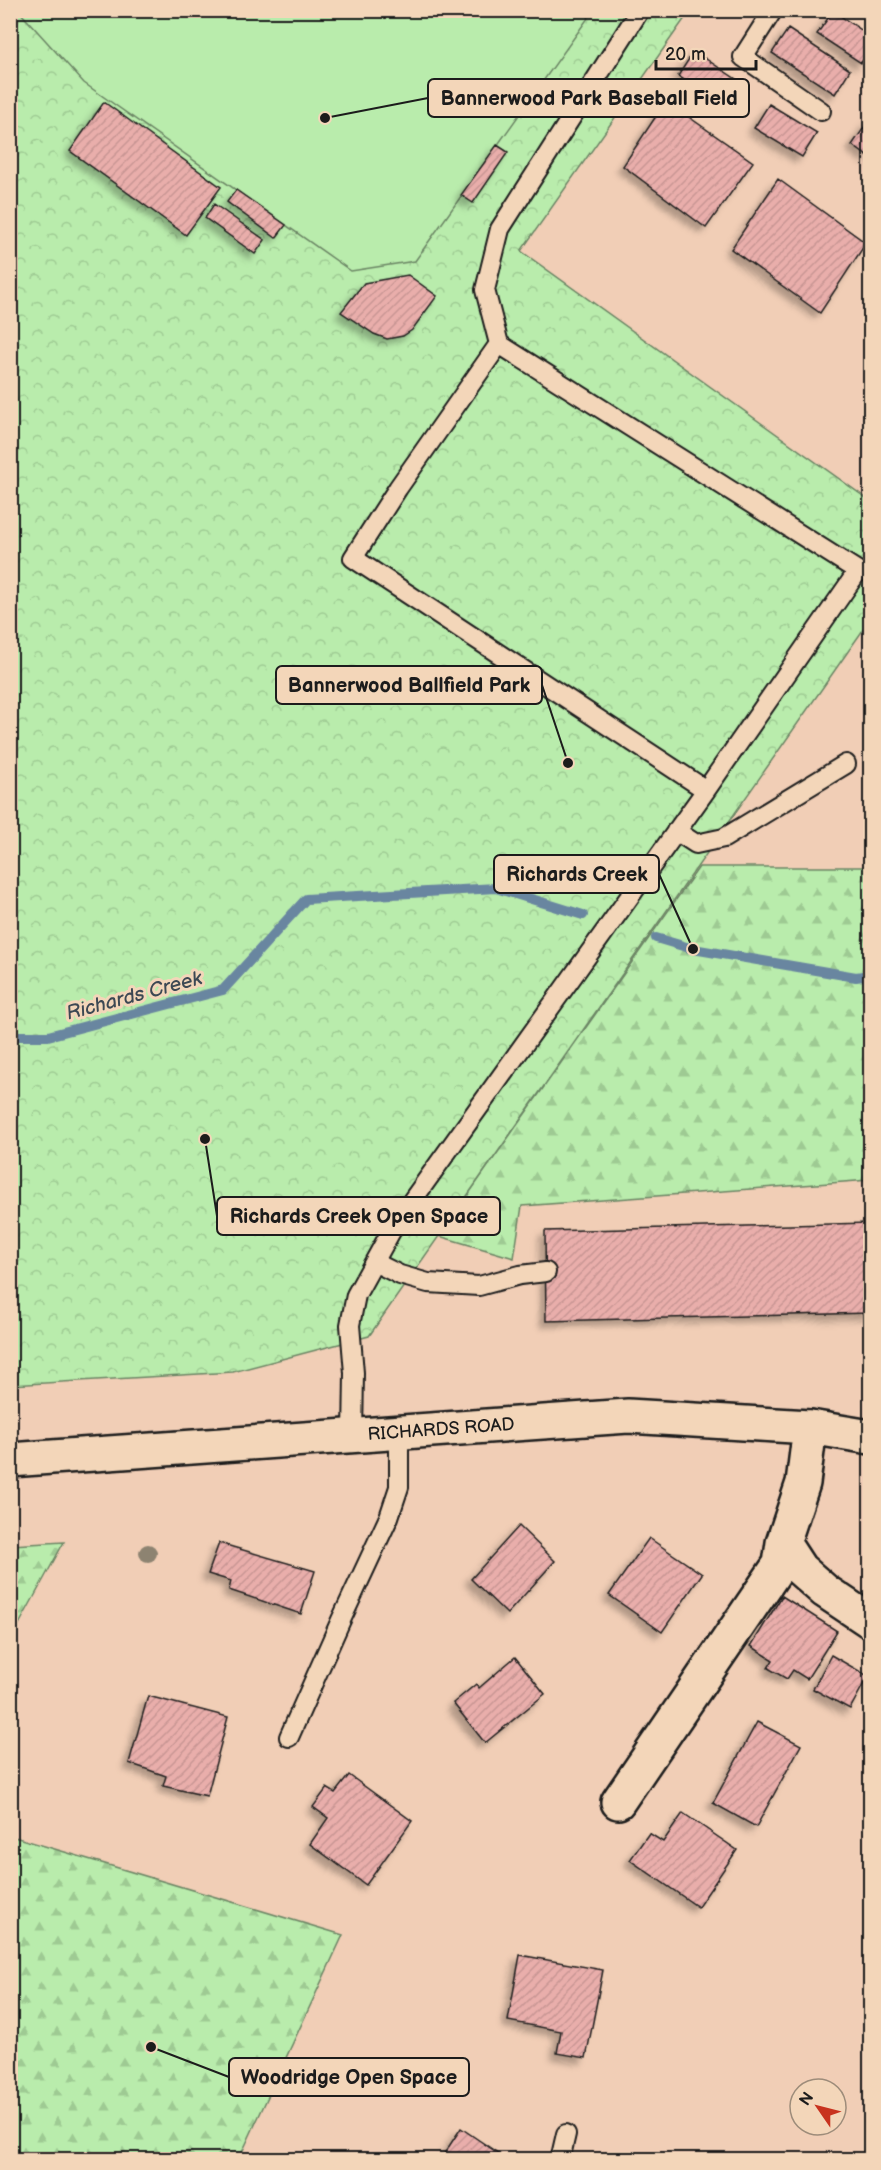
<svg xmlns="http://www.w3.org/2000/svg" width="881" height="2170" viewBox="0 0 881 2170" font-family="'Balsamiq Sans',sans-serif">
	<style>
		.forest { fill: url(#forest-firs); stroke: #6a8464; stroke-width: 1.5 }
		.park { fill: url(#park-crowns); stroke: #6a8464; stroke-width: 1.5 }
		.garden { fill: #b9ecac; stroke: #6a8464; stroke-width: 1.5 }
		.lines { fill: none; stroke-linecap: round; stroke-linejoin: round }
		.stream { stroke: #6986a0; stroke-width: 10 }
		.building { fill: url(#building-hatch); stroke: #1c1c1c; stroke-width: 1.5; filter: url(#shadow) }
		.lane-casing { stroke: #1c1c1c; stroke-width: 22 }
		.street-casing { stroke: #1c1c1c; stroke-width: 38 }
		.secondary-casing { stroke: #1c1c1c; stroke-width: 38 }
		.lane { stroke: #f3d6b9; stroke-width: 18 }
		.street { stroke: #f3d6b9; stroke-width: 33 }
		.secondary { stroke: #f3d6b9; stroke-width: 33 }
		.tree { fill: #8d8371 }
		.labels { text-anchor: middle; stroke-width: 6; stroke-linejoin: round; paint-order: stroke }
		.street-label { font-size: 18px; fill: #1c1c1c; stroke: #f3d6b9 }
		.water-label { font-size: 20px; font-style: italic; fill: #3c4853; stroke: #f3d6b9 }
		.leader { fill: none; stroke: #1c1c1c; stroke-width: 2 }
		.callout-dot { fill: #1c1c1c; stroke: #f3d6b9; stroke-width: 2 }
		.callout { fill: #f3d6b9; stroke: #1c1c1c; stroke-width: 2 }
		.callout-label { font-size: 20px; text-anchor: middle; font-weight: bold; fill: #1c1c1c }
	</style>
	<defs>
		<pattern id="forest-firs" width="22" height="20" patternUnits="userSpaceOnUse" patternTransform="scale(1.5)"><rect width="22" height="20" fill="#b9ecac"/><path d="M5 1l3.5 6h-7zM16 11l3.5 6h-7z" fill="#9eca93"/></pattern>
		<pattern id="park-crowns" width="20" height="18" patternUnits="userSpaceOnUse" patternTransform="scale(1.5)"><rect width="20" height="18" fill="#b9ecac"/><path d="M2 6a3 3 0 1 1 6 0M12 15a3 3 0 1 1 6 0" fill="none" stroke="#9eca93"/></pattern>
		<pattern id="building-hatch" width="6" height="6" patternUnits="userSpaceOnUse" patternTransform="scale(1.5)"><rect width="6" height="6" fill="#e9aeab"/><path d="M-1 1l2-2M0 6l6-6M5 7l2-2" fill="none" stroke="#c79593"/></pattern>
		<filter id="shadow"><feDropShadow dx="-5.5" dy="5.5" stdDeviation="3" flood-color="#0004"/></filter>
	</defs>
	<rect width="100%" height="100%" fill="#f1ceb6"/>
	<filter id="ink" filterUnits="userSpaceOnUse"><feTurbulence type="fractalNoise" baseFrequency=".0167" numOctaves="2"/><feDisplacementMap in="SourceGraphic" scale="12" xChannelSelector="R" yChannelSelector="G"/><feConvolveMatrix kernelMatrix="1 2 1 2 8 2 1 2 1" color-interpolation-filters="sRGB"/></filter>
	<g filter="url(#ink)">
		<path class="forest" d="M699,867H870V1180L522,1206L514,1258L439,1236Z
			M64,1542L11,1639V1545Z
			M11,1836L343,1935L239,2159H11Z"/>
		<path class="park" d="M11,11H690L521,251L870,501V620L369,1336L233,1372L11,1385Z"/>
		<path class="garden" d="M19,11H593L415,261L351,271L84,83Z"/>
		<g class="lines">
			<path class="stream" d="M656,938L693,949L856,977L870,975
				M10,1036H48L223,990L306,899L496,888L583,915"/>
		</g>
		<path class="building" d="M833,11L870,36V49L861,63L817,34Z
			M788,29L850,70L835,94L772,53Z
			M694,51L736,79L720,103L678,76Z
			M666,101L753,162L706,228L623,166Z
			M104,102L221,187L186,235L70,151Z
			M769,104L817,133L802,157L754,128Z
			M870,119V158L852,145Z
			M497,145L508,152L473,203L461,195Z
			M778,179L866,243L820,313L731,249Z
			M236,190L286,225L276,238L227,202Z
			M214,204L265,240L255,254L205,218Z
			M408,275L437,296L412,330L403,336L387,339L374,334L341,312L364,283Z
			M870,1223V1313L546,1321L545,1231Z
			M519,1526L555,1561L507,1614L471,1579Z
			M649,1538L702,1574L662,1632L609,1595Z
			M219,1543L315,1571L301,1614L229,1590L231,1581L208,1574Z
			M782,1596L837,1631L807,1679L793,1670L787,1679L768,1668L773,1660L751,1646Z
			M831,1655L868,1676L850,1709L813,1689Z
			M515,1657L545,1694L485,1743L453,1703L476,1684L479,1688Z
			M148,1696L228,1717L207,1796L163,1786L166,1776L129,1763Z
			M757,1722L801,1745L756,1827L713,1803Z
			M349,1775L412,1821L366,1885L310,1844L328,1818L313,1807L327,1788L335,1793Z
			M683,1813L737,1850L698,1907L630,1860L649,1833L663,1842Z
			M520,1955L603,1970L586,2058L557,2053L561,2031L508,2021Z
			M461,2128L508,2160H440Z"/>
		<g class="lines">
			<g class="lane-casing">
				<path id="lane" d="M773,10L743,57L821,111
					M499,344L398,488L353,558L706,790
					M676,831L696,844L724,838L846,764
					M376,1263L400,1275L428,1283L479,1286L520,1275L546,1272
					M353,1435L354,1373L350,1325L356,1295L394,1226L706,790L858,571L499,344L485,290L500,229L640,10
					M289,1737L341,1620L389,1517L399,1487V1433
					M560,2160L566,2134"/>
			</g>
			<g class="street-casing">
				<path id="street" d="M783,1543L800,1569L825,1591L870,1621
					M618,1802L780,1564L783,1543L803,1483L810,1427"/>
			</g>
			<g class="secondary-casing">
				<path id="secondary" d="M10,1460L628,1416L810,1427L870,1437"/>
			</g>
			<use href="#lane" class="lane"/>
			<use href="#street" class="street"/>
			<use href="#secondary" class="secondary"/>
		</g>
		<circle class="tree" cx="148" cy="1553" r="9"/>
	</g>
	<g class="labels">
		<g class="street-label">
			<text transform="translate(441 1429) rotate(-4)" y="6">RICHARDS ROAD</text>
		</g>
		<g class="water-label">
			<text transform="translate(134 995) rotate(-15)" y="7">Richards Creek</text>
		</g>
	</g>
	<path class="leader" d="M325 118L428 98M568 763L542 685M693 949L659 874M205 1139L217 1216M151 2047L229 2077"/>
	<g class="callout-dot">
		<circle cx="325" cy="118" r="6"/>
		<circle cx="568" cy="763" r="6"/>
		<circle cx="693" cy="949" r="6"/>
		<circle cx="205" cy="1139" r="6"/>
		<circle cx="151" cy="2047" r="6"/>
	</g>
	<g class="callout">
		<rect x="428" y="79" width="321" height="38" rx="6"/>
		<rect x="276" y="666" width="266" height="38" rx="6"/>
		<rect x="494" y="855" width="165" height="38" rx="6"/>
		<rect x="217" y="1197" width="283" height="38" rx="6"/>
		<rect x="229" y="2058" width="240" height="38" rx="6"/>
	</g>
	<g class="callout-label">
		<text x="589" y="105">Bannerwood Park Baseball Field</text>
		<text x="409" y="692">Bannerwood Ballfield Park</text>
		<text x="577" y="881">Richards Creek</text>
		<text x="359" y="1223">Richards Creek Open Space</text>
		<text x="349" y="2084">Woodridge Open Space</text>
	</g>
	<rect width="881" height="2170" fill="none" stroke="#f3d6b9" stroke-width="36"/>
	<rect x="18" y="18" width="845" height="2134" fill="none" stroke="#1c1c1c" stroke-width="2" filter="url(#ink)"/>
	<g transform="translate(818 2107) rotate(305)"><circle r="28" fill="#f3d6b9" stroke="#9d8c7a" stroke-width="1.5"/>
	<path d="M0-4.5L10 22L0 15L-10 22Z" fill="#c8321e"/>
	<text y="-9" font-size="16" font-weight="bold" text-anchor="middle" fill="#1c1c1c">N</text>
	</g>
	<path d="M656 60v9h100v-9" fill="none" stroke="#1c1c1c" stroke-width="3"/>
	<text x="665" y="60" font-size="18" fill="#1c1c1c" stroke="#f3d6b9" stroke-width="4.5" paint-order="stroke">20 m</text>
</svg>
